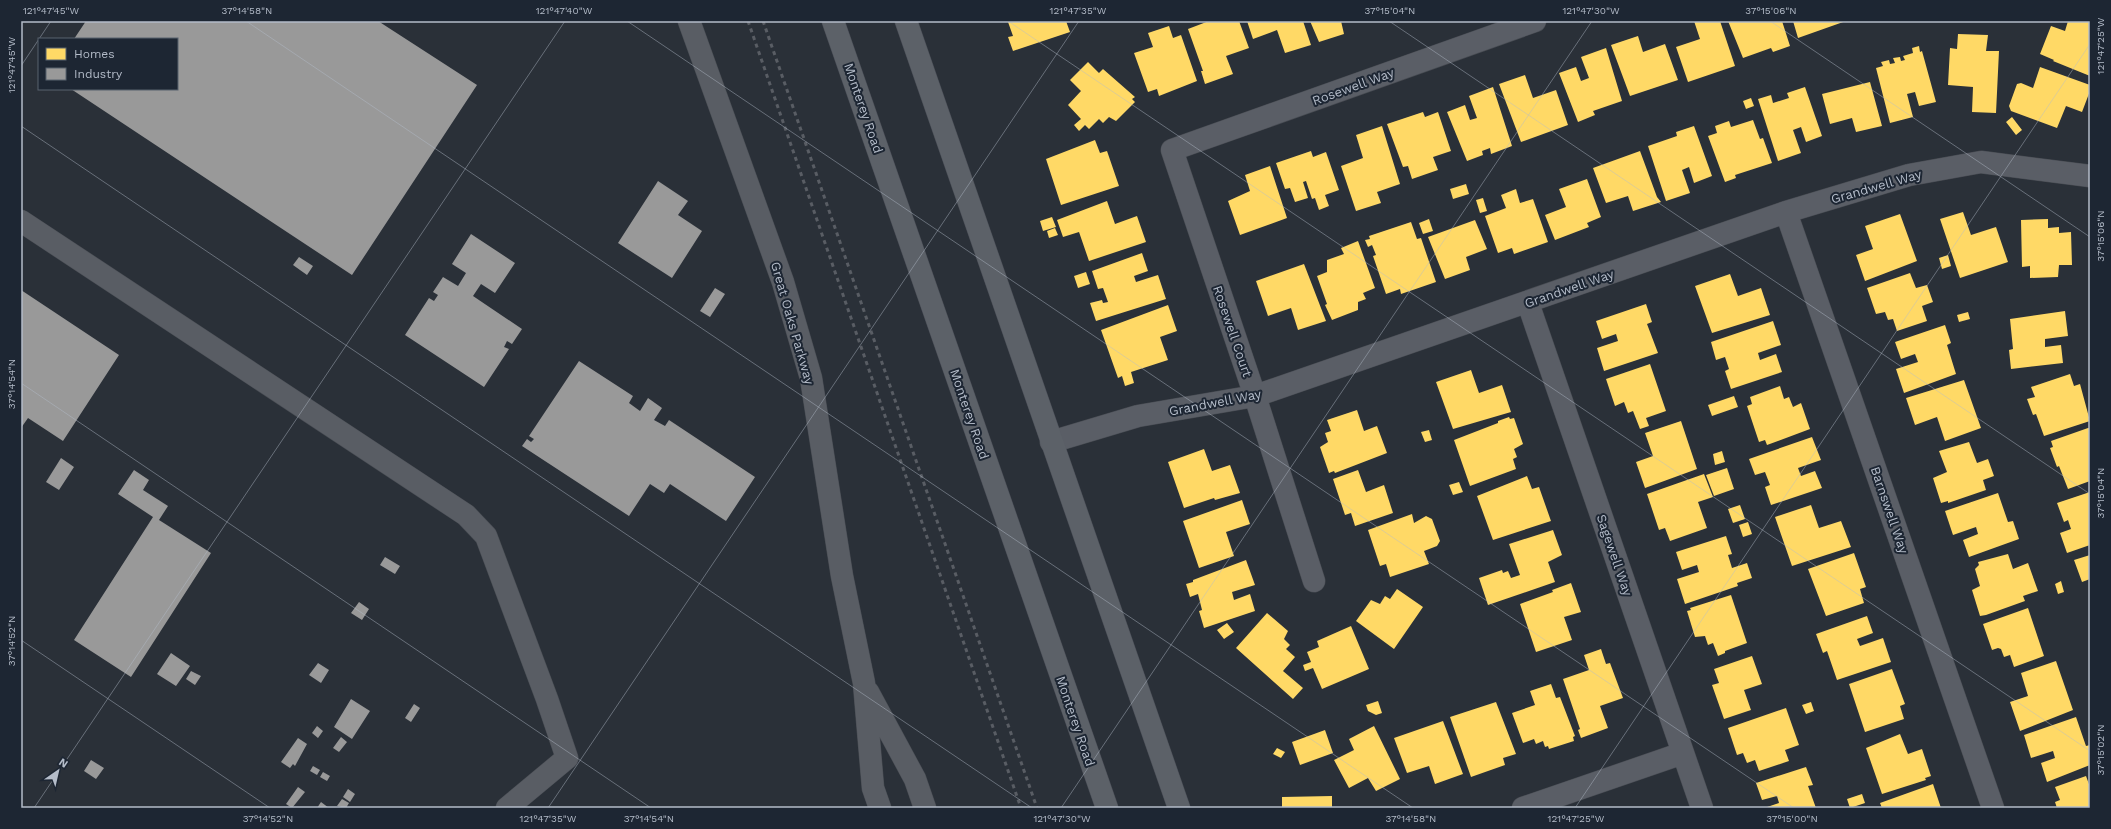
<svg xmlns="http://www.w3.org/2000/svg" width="2111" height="829" viewBox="0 0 2111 829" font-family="'Work Sans',sans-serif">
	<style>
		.homes { fill: #ffd966 }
		.industry { fill: #999 }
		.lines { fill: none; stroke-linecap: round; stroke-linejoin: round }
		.street-casing { stroke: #484c53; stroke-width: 23 }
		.secondary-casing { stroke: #484c53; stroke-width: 23 }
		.primary-casing { stroke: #484c55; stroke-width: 23 }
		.street { stroke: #5a5e66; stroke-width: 22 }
		.secondary { stroke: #595d64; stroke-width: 22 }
		.primary { stroke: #5c6168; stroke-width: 22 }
		.rail { stroke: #595d64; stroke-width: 3; stroke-dasharray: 4 4; stroke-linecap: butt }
		.ticks { fill: none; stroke: #b4bcc9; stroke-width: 1; stroke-opacity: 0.45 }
		.labels { text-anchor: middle; stroke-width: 4; stroke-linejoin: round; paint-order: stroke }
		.street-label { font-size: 13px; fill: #b4bcc9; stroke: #1d2633 }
		.neatline { fill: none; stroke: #b4bcc9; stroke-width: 1.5 }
		.ticks-label { font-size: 10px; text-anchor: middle; fill: #b4bcc9 }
	</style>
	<rect width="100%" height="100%" fill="#2a3038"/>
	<path class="homes" d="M1012,21H1066L1070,32L1013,51L1008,37L1013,36L1008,22Z
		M1209,21H1239L1249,48L1226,56L1233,74L1205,84L1201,71H1203L1188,29Z
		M1247,21H1303L1311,45L1285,53L1277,30L1253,39Z
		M1310,21H1341L1344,34L1319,42Z
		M1694,21H1720L1735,66L1688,82L1676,47L1700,39Z
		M1728,21H1782L1790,46L1773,52L1771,48L1743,58Z
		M1793,21H1846L1798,38Z
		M2068,21H2090V76L2053,61L2054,60L2040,54L2051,26L2065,31Z
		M1169,26L1173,38L1181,35L1197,81L1159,96L1157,89L1148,92L1134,53L1153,47L1148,33Z
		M1958,34L1988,35L1986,51H1999L1996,113L1972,112L1973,87L1948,85L1950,48L1957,49Z
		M1638,36L1643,52L1665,44L1678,80L1630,96L1611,45Z
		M1919,46L1920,52L1922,51L1936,102L1919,106L1915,92L1907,94L1913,117L1890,123L1876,68L1883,66L1881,62L1889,60L1890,64L1895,63L1893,58L1900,57L1901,61L1905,60L1903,56L1913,53L1912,48Z
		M1606,48L1622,101L1593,111L1595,115L1578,122L1559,73L1576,67L1581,81L1589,78L1581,57Z
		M1088,62L1099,73L1103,69L1135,97L1132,99L1135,102L1116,121L1109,117L1103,123L1099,119L1089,129L1085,125L1079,131L1074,125L1081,119L1068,105L1081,91L1070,80Z
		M2040,67L2090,85V91L2082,112L2066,106L2057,128L2011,111L2009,106L2017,84L2021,83L2033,88Z
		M1525,75L1533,98L1556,90L1568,125L1521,142L1499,84Z
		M1870,82L1882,126L1856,132L1852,118L1830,124L1822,94Z
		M1493,87L1512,146L1491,154L1490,148L1482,151L1483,155L1467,161L1447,112L1465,105L1470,120L1477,118L1469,96Z
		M1805,87L1822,136L1806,142L1801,127L1793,130L1801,153L1778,161L1758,99L1771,95L1773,103L1789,98L1787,93Z
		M1751,98L1754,106L1746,109L1743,101Z
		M1423,112L1425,117L1438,112L1451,151L1433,157L1438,170L1412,179L1408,166L1403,167L1387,124Z
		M2012,117L2022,130L2016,135L2006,122Z
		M1753,120L1760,139L1763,138L1772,163L1735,175L1736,178L1725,182L1708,136L1717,133L1715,126L1729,121L1731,127Z
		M1382,126L1400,184L1377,192L1381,203L1356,211L1341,166L1363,158L1356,135Z
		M1694,126L1712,176L1694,183L1689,167L1682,170L1690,193L1666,201L1648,146L1677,136L1676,132Z
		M1095,140L1100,153L1107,151L1119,186L1061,205L1046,159Z
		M1311,151L1313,157L1326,152L1339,190L1325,195L1329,206L1319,210L1315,198L1312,199L1306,181L1303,182L1308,198L1295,202L1290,188L1285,189L1276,163Z
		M1640,151L1657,197L1661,202L1633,211L1628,196L1606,203L1593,168Z
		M1270,166L1287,218L1240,235L1228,201L1250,191L1245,175Z
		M1587,179L1601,217L1587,223L1589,227L1555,240L1545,215L1566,207L1559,189Z
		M1466,184L1469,194L1453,199L1450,189Z
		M1516,189L1520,203L1533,199L1548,242L1514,254L1512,248L1498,253L1485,216L1506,208L1501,195Z
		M1483,198L1487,211L1480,213L1476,200Z
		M1107,201L1115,224L1137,216L1146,242L1089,261L1079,232L1063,237L1057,220Z
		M1963,212L1971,235L1996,227L2008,262L1960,278L1940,219Z
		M1900,214L1917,261L1865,281L1856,255L1873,249L1865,226Z
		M1052,217L1056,227L1043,231L1040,221Z
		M1429,219L1433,231L1423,234L1419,223Z
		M2048,219V228L2059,227V233L2071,232L2072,265H2059L2058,277L2030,278V266L2022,267L2021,220Z
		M1475,220L1487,249L1466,257L1470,270L1445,279L1428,237Z
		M1411,222L1417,239L1421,238L1436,282L1401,294L1400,289L1386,294L1373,256L1376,255L1372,245L1368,247L1365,240L1370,239L1369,236Z
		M1055,228L1058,235L1049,238L1047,231Z
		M1358,241L1375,288L1363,293L1366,299L1358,302V310L1332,320L1325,305L1327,304L1317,276L1327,272V260L1344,254L1341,248Z
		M1142,253L1148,271L1134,276L1136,282L1158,275L1166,299L1096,321L1090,303L1102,300L1103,303L1108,302L1103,288L1098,289L1092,271Z
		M1948,255L1951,266L1942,269L1939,258Z
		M1304,264L1326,321L1298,330L1291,308L1268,316L1256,281Z
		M1086,272L1090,284L1078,288L1074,276Z
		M1910,273L1916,288L1927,285L1933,302L1922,306L1927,321L1897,331L1893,319L1888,320L1885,312L1876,314L1867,288Z
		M1730,274L1738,296L1761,288L1770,315L1712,333L1695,286Z
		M1646,304L1652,322L1647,324L1658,353L1604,371L1597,348L1618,341L1616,334L1602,339L1596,321Z
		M1168,305L1177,331L1160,337L1168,360L1131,372L1134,383L1125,386L1122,376L1118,378L1101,330Z
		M2065,311L2068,336L2045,339V347L2061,345L2063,363L2011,369L2009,350L2013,349L2010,319Z
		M1968,312L1970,319L1959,322L1957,315Z
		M1773,321L1781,345L1758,353L1760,360L1776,354L1782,372L1731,389L1725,371L1729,369L1725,357L1716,360L1711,342Z
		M1945,325L1951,343L1947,345L1956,374L1904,393L1896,369L1918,362L1915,354L1901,359L1895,342Z
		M1650,364L1666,411L1646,418L1649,426L1640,429L1633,411L1628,413L1624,402L1615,406L1606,379Z
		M1471,370L1479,393L1502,385L1511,412L1453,429L1436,382Z
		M2070,374L2074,386L2080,384L2090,421L2044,436L2036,414L2033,415L2027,399L2035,397L2031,387Z
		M1964,380L1981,428L1945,441L1937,417L1915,425L1906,398Z
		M1780,386L1784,399L1789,397L1793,407L1801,403L1810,429L1767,445L1765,440L1759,442L1747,406L1752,404L1750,397Z
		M1734,396L1738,407L1712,416L1708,405Z
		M1357,410L1364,431L1377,426L1387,453L1335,473L1334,471L1329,473L1320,447L1328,442L1325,433L1331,431L1327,420Z
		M1509,417L1510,419L1514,418L1523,444L1514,449L1517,457L1513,459L1516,469L1470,486L1454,440L1498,423V421Z
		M1681,421L1697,469L1645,488L1636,462L1653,456L1645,433Z
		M2088,428H2090V481L2068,489L2059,466L2057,467L2050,448L2053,447L2051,441Z
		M1429,430L1432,440L1425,442L1421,432Z
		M1812,437L1821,460L1798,468L1801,476L1815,471L1822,488L1771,505L1765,487L1770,485L1765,472L1755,475L1749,459Z
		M1969,442L1977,463L1988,459L1994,476L1983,480L1986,490L1948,503V501L1941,503L1933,478L1947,472L1939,451Z
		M1204,449L1212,471L1230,465L1240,493L1215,500L1214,498L1184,508L1168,462Z
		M1722,451L1725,462L1715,465L1713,454Z
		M1727,468L1734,489L1714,496L1706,475Z
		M1358,470L1366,492L1384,485L1393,513L1355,526L1351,513L1345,515L1333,479Z
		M1704,474L1713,497L1698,502L1707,528L1670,541L1665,528L1659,530L1647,494Z
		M1527,476L1532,489L1539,487L1551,521L1493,540L1477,496Z
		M1459,482L1463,492L1453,495L1449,485Z
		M2090,492V545L2067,553L2060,533L2071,529L2068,520L2064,522L2057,503Z
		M1998,493L2008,522L2013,521L2019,539L1969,557L1963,540L1978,534L1976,527L1953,535L1945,511Z
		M1242,500L1250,524L1226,532L1234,556L1199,568L1183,521Z
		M1740,505L1745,519L1733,523L1728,509Z
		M1811,505L1819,528L1841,521L1851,547L1792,566L1775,517Z
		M1412,514L1414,523L1426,516L1432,519L1440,541L1437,546L1424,551L1429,564L1390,577L1386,564L1380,566L1368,530Z
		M1748,522L1752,534L1743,537L1739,525Z
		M1553,530L1562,555L1548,562L1555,582L1488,605L1479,578L1502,570L1503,573L1508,571L1511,578L1520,575L1509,544Z
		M1726,536L1732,554L1728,555L1732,568L1747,563L1752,578L1737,583L1738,586L1685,604L1677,579L1699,572L1697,565L1682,570L1676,552Z
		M1854,553L1866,587L1860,589L1864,603L1826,616L1808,569Z
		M2008,554L2013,569L2028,563L2038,591L2023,596L2025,601L1986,615L1980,616L1972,590L1980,586L1975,569L1979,565L1978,562Z
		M2090,555V579L2082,582L2074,560Z
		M1246,560L1255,585L1232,592L1234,600L1250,594L1255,611L1204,628L1199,611L1202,610L1198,594L1190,597L1186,584L1193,582V580Z
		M2061,581L2064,592L2058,594L2055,584Z
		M1571,583L1581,612L1564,617L1572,640L1536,652L1520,604L1553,592L1552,590Z
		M1397,589L1423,607L1394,649L1356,621L1371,600L1380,604L1385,596L1390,599Z
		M1731,595L1747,643L1725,651V653L1718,656L1713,643L1708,645L1705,636L1695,637L1687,611L1691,610L1690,608Z
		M2028,608L2044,656L2014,667L2010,655L2004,657L2001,649L1998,648L1992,650L1983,624Z
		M1267,613L1288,631L1284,639L1290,645L1286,649L1295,657L1283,671L1303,688L1293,699L1236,648Z
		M1867,616L1873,633L1857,639L1860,646L1883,638L1891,662L1837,680L1827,651L1823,653L1816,634Z
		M1227,623L1234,632L1224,639L1217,630Z
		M1351,626L1369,669L1322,689L1313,668L1305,671L1303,665L1311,662L1307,652L1319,647L1317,641Z
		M1601,649L1606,664L1610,663L1623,698L1600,706L1608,728L1581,738L1578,730L1580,729L1563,679L1589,670L1584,655Z
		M1752,656L1762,684L1744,690L1751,710L1724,719L1712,685L1719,683L1714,669Z
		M2056,661L2073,710L2020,731L2010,702L2028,696L2021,673Z
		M1892,669L1905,704L1900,706L1904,719L1865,732L1849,684Z
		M1551,684L1556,698L1560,697L1575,736L1573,737L1574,741L1549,749L1548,746L1545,747L1543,741L1536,744L1534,739L1523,743L1512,713L1535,705L1530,691Z
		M1378,701L1382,713L1376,715L1368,711L1366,705Z
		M1496,702L1516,754L1503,758L1505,765L1471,777L1450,717Z
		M1811,702L1814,711L1806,714L1802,705Z
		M1786,708L1799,745L1785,750L1789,761L1759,771L1755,760L1747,763L1743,753L1737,755L1728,728Z
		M2076,717L2086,746L2090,745V765L2047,782L2041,763L2055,758L2053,751L2031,758L2024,735Z
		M1443,721L1463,774L1435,784L1429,766L1407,773L1394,738Z
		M1374,726L1400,779L1376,791L1368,778L1349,788L1334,760L1354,750L1349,739Z
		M1325,730L1333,753L1300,765L1292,742Z
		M1900,734L1908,754L1922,749L1931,776L1925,778L1926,780L1882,794L1866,748Z
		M1277,748L1285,752L1281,758L1273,754Z
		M1806,767L1813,785L1808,786L1816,808H1764L1779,803L1777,796L1762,800L1756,783Z
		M2086,776L2090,787V808H2057L2055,802L2060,800L2055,787Z
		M1933,784L1941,808H1882L1880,803Z
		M1862,794L1865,803L1850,808L1847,799Z
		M1332,796V808H1282V797Z"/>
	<path class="industry" d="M86,21H378L477,85L352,275L71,89H177V39H74Z
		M658,181L688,201L678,215L702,231L672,278L618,243Z
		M471,234L515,263L495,293L481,284L473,296L522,329L512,344L507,341L504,347L509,349L484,387L405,335L429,298L434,301L438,295L433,292L443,277L458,286L466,273L452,264Z
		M299,257L313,266L307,275L293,265Z
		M715,288L725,294L710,317L700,311Z
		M21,290L119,355L63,441L28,418L21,428Z
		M579,361L633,396L629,403L640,411L648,398L662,408L654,420L665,426L669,420L755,477L726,521L670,484L664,493L650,484L629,516L522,446L527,439L531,442L534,439L529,436Z
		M61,458L74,467L59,490L46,482Z
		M134,470L149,480L143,490L168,506L159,520L211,553L131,677L74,640L153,517L118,494Z
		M385,557L400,566L395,574L380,565Z
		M359,602L369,609L362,620L351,613Z
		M171,653L190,666L176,686L157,674Z
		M318,663L329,670L321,683L309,675Z
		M191,671L201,676L195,685L186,679Z
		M351,699L370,711L352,739L334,727Z
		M414,704L420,708L411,722L405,718Z
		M317,726L323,731L318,738L312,733Z
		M341,737L347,742L339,752L333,748Z
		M298,738L307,744L295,766L293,764L290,768L281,762Z
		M91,760L104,768L96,779L84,771Z
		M313,766L320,770L317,775L310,771Z
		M323,772L330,776L327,781L320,777Z
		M298,787L305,792L292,808L286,804Z
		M348,789L355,794L350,802L343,797Z
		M342,799L349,803L346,808L337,806Z
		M321,802L329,808H317Z"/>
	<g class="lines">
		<g class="street-casing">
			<path id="street" d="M1786,212L1993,808
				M1528,303L1702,808
				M1051,442L1138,416L1255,396L1786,212L1909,175L1981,162L2090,176
				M1314,581L1255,396L1172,150L1535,21
				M1523,808L1683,753"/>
		</g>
		<g class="secondary-casing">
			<path id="secondary" d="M689,21L783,282L811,378L842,576L864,683L873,788L880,808
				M21,221L466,515L486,536L547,699L567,758L507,808
				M868,692L915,779L925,808"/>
		</g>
		<g class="primary-casing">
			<path id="primary" d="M833,21L1107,808
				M906,21L1179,808"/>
		</g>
		<use href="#street" class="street"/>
		<use href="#secondary" class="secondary"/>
		<use href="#primary" class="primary"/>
		<path class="rail" d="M748,21L1021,808
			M763,21L1037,808"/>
	</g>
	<path class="ticks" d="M246,21L1413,808M627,21L1794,808M1008,21L2090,751M1389,21L2090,494M1770,21L2090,237M39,39L51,21M21,66L39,39M21,126L1032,808M21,383L651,808M21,640L270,808M34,808L565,21M548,808L1079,21M1061,808L1592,21M1575,808L2090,44M2089,808L2090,806"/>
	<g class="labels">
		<g class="street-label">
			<text transform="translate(1353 86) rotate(-20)" y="5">Rosewell Way</text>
			<text transform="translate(864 108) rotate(71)" y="5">Monterey Road</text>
			<text transform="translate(1876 186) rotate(-16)" y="5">Grandwell Way</text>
			<text transform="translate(1569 288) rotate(-19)" y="5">Grandwell Way</text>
			<text transform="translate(793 323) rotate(74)" y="5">Great Oaks Parkway</text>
			<text transform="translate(1233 331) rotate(71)" y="5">Rosewell Court</text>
			<text transform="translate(1215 402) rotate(-11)" y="5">Grandwell Way</text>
			<text transform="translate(970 414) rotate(71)" y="5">Monterey Road</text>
			<text transform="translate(1890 510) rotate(71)" y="5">Barnswell Way</text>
			<text transform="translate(1615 555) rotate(71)" y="5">Sagewell Way</text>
			<text transform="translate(1076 721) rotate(71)" y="5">Monterey Road</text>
		</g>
	</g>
	<rect width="2111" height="829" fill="none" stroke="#1d2633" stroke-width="44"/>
	<rect x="38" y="38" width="140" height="52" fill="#1d2633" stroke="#59626f"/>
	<rect x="46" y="48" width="20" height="12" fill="#ffd966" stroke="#59626f"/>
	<text x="74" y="58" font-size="12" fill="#b4bcc9">Homes</text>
	<rect x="46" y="68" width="20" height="12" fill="#999999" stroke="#59626f"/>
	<text x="74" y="78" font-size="12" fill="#b4bcc9">Industry</text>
	<g transform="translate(58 771) rotate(34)" stroke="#1d2633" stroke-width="3" paint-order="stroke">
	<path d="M0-3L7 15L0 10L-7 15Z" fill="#b4bcc9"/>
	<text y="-6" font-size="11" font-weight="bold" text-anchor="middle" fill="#b4bcc9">N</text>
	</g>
	<rect x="22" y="22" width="2067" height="785" class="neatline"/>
	<g class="ticks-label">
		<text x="51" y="14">121°47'45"W</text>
		<text x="247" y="14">37°14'58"N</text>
		<text x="564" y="14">121°47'40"W</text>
		<text x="1078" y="14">121°47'35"W</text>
		<text x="1390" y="14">37°15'04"N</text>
		<text x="1591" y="14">121°47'30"W</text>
		<text x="1771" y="14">37°15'06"N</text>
		<text transform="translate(2100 46) rotate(-90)" y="4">121°47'25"W</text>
		<text transform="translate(11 65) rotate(-90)" y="4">121°47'45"W</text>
		<text transform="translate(2100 236) rotate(-90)" y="4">37°15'06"N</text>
		<text transform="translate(11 384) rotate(-90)" y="4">37°14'54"N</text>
		<text transform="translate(2100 493) rotate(-90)" y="4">37°15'04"N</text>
		<text transform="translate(11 641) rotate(-90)" y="4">37°14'52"N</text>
		<text transform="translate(2100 750) rotate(-90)" y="4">37°15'02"N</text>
		<text x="268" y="822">37°14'52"N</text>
		<text x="548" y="822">121°47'35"W</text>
		<text x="649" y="822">37°14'54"N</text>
		<text x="1062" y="822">121°47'30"W</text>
		<text x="1411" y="822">37°14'58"N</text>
		<text x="1576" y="822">121°47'25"W</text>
		<text x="1792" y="822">37°15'00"N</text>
	</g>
</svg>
